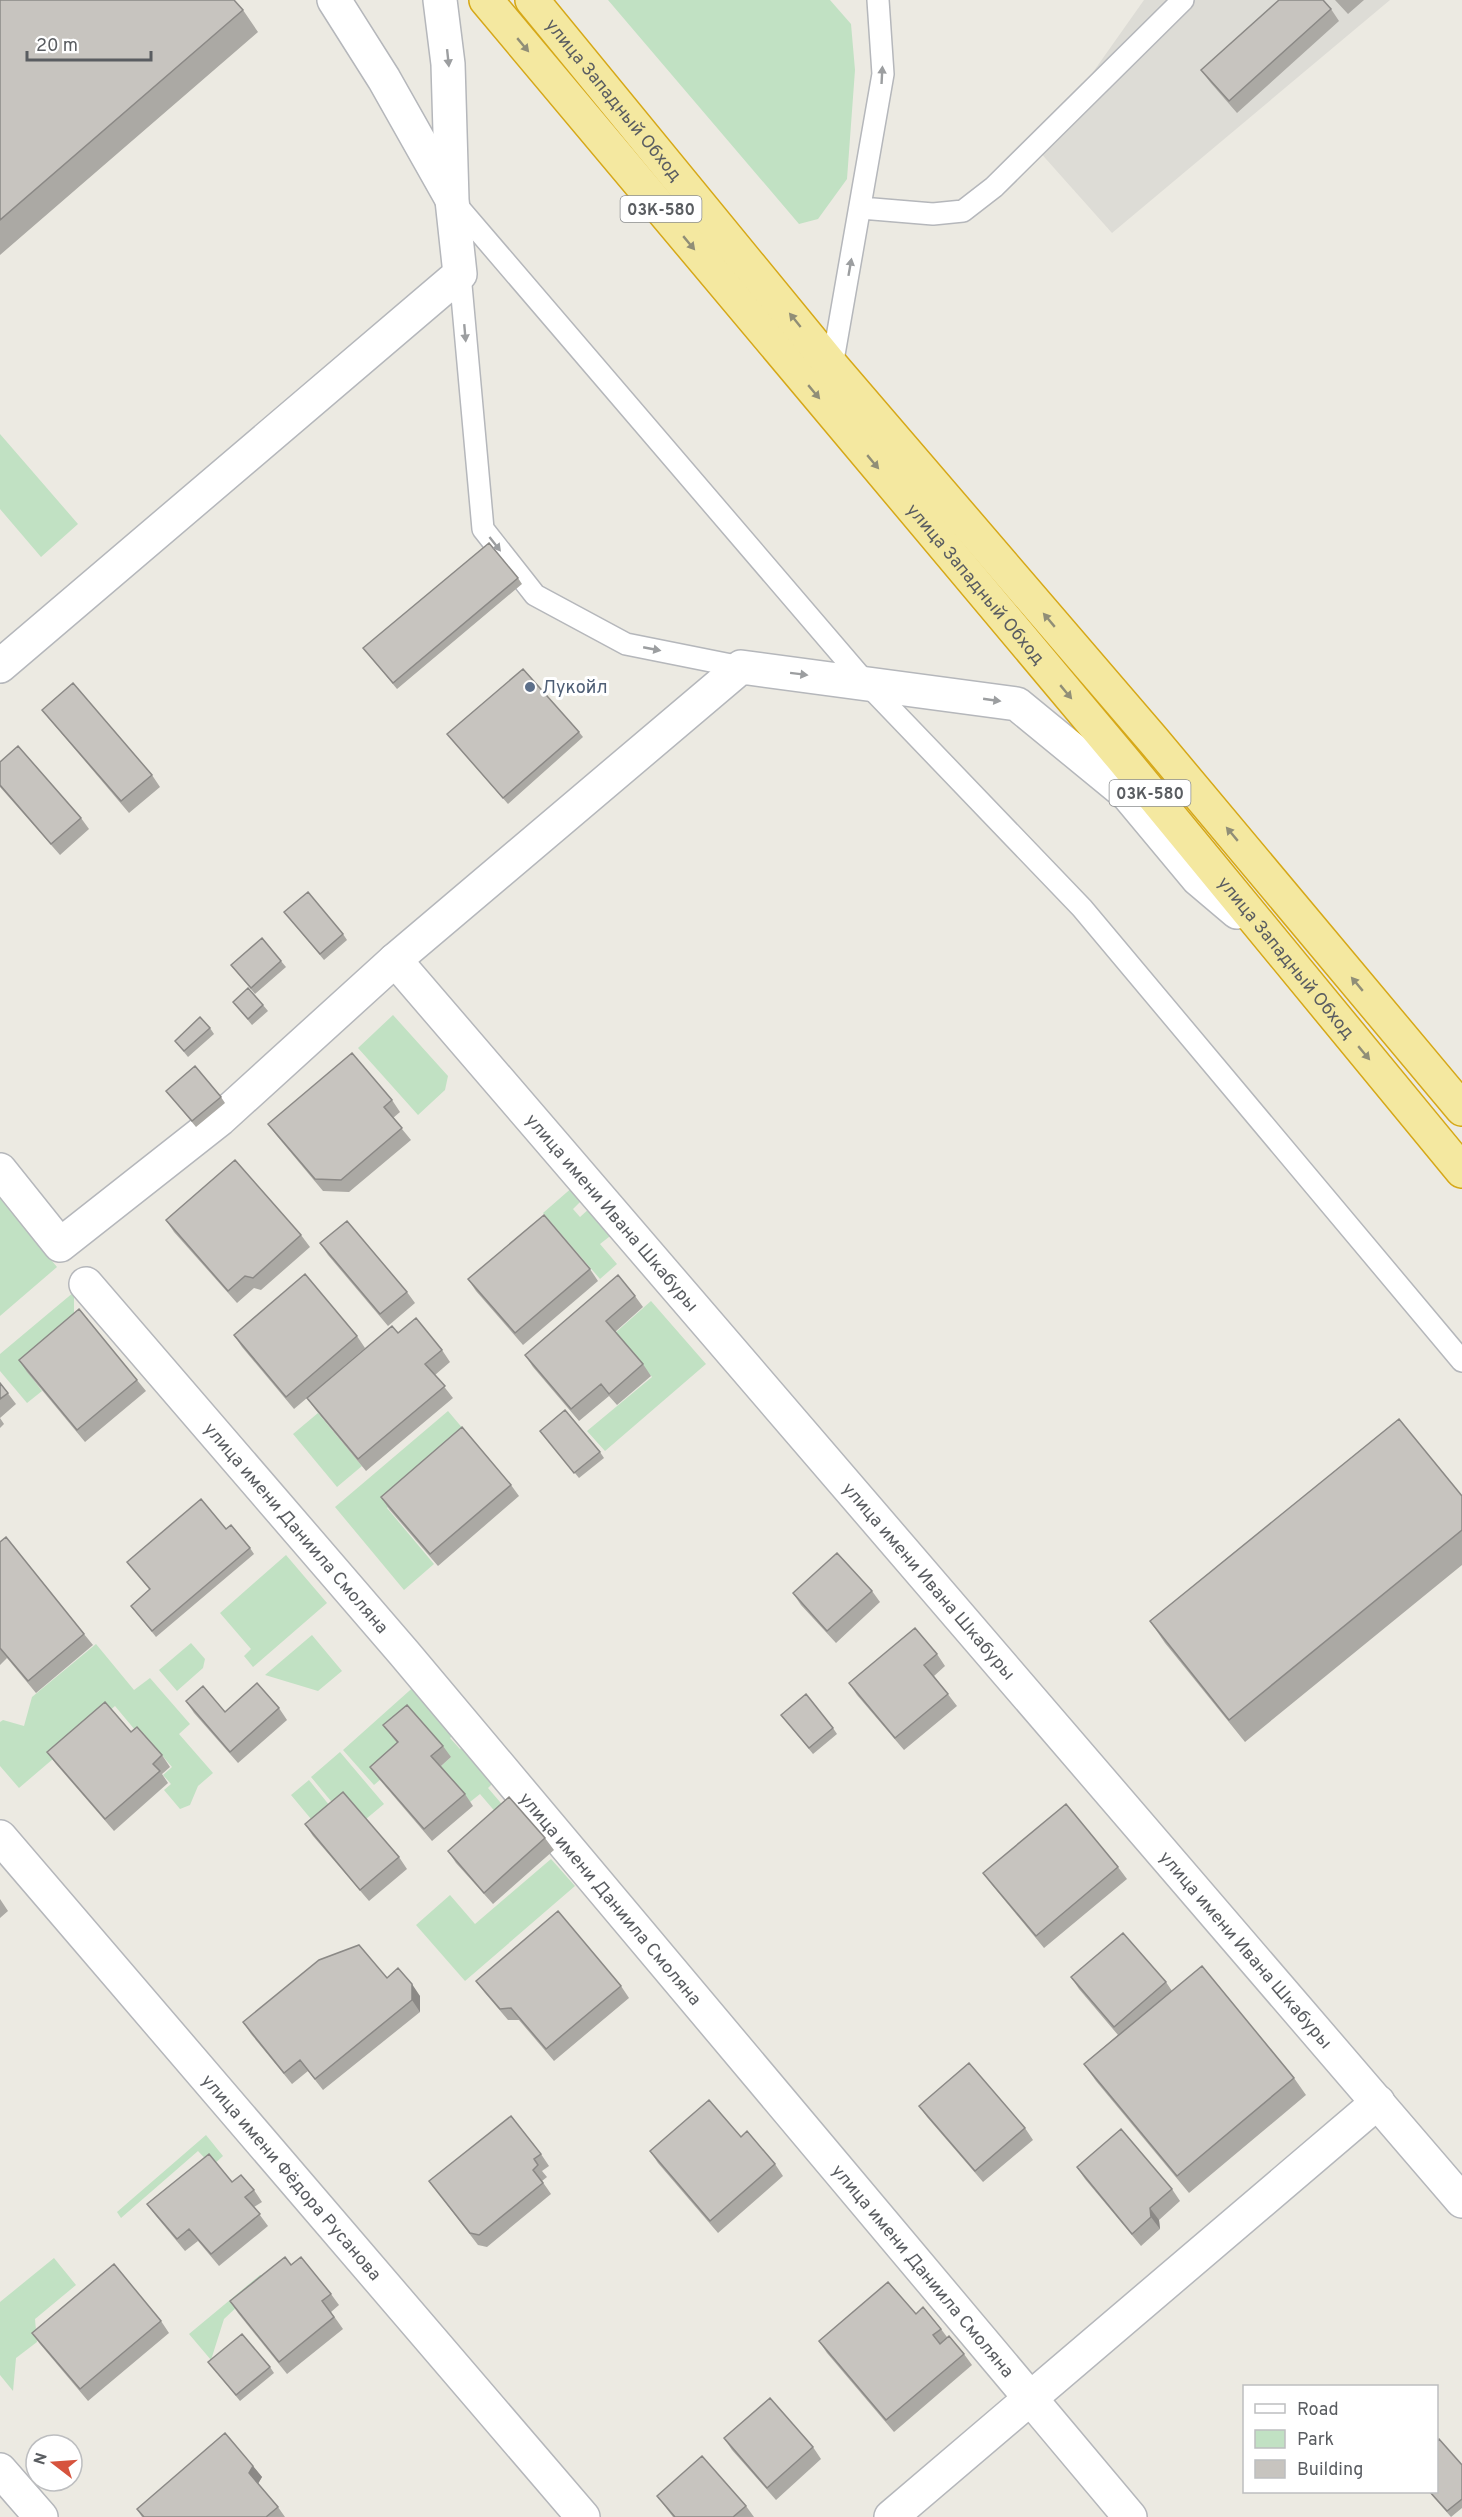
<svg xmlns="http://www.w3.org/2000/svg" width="1462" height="2517" viewBox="0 0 1462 2517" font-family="Overpass,sans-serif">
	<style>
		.industrial { fill: #dddcd6 }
		.green { fill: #c1e1c3 }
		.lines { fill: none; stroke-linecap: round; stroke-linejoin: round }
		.service-casing { stroke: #b5b7bb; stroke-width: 24 }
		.minor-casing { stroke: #b5b7bb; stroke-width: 36 }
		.trunk-casing { stroke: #d6a818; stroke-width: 36 }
		.service { stroke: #fff; stroke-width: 21 }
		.minor { stroke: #fff; stroke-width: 33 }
		.trunk { stroke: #f4e8a0; stroke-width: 33 }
		.wall { fill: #aba9a4 }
		.shaded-wall { fill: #8b8986 }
		.building { fill: #c7c4bf; stroke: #8b8986; stroke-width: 1.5 }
		.oneway { fill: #908e77 }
		.oneway2 { fill: #9c9ea0 }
		.service-dot { fill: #5c6f8a; stroke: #fff; stroke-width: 2 }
		.labels { text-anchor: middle; stroke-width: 6; stroke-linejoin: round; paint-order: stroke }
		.shield { fill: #fff; stroke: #8c8e90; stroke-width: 1.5 }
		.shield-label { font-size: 16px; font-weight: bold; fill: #5a5d61 }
		.street-label { font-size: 18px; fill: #5a5d61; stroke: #fff }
		.service-label { font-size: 18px; fill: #4e5e75; stroke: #fff; text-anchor: start }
	</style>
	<rect width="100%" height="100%" fill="#eceae2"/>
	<path class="industrial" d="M1144,0H1390L1112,233L1038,150Z"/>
	<path class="green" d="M608,0H830L851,24L855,70L847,179L818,219L799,224Z
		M0,434L78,524L41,557L0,509Z
		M393,1015L448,1076L445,1090L418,1115L358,1048Z
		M574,1186L584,1198L573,1209L580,1217L591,1207L614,1233L600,1244L617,1264L600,1279L543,1213Z
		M0,1198L57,1267L0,1316Z
		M74,1292V1330L26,1370L42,1391L27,1403L0,1371V1354Z
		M651,1301L706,1364L605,1451L587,1431L652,1377L615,1333Z
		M448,1411L470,1437L387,1508L434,1564L404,1590L335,1507Z
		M318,1413L362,1466L337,1487L293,1434Z
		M286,1555L327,1603L253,1667L244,1656L251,1649L220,1613Z
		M312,1635L342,1671L318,1691L265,1675Z
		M191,1643L205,1659L203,1668L177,1691L159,1670Z
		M96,1644L134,1690L150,1678L190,1724L179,1734L213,1773L198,1786L190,1805L180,1809L164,1790L171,1784L163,1775L172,1767L144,1734L140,1736L115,1706L19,1788L0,1766V1722L3,1720L24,1726L32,1697Z
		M418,1683L459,1730L450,1738L460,1749L470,1742L500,1776L488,1788L506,1809L498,1815L480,1794L470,1802L440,1767L451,1757L409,1755L374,1785L343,1750Z
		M340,1752L384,1804L366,1819L340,1812L311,1777Z
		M309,1780L338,1816L321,1831L291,1795Z
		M551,1859L575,1886L465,1981L416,1925L450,1895L475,1924Z
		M206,2135L223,2156L212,2166L198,2151L121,2218L117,2212Z
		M54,2258L76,2285L35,2319L37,2342L16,2358L13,2391L0,2375V2302Z
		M260,2275L282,2277L256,2289L224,2319L211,2360L189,2334Z"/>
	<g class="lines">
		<g class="service-casing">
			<path id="service" d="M453,201L866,683L1082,908L1462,1361
				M861,208L933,214L963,211L994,187L1183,0
				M460,274L483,529L535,595L626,644L741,667
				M832,366L883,74L878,0"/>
		</g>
		<g class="minor-casing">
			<g id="minor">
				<path d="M334,0L384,79L450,196"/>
				<path d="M0,666L460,274L452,200L448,64L440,0"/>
				<path id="s1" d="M395,960L1462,2201"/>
				<path d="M0,1170L60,1245L220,1119L395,960L741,667L1017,704L1128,795L1198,879L1237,912"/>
				<path id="s2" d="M86,1284L404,1653L1130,2517"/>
				<path id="s3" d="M0,1837L583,2517"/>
				<path d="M0,2470L41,2517"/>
				<path d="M891,2517L1378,2102"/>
			</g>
		</g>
		<g class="trunk-casing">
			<g id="trunk">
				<path id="s4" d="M486,0L1122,758L1462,1171"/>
				<path id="s5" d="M532,0L832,366L1154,741L1462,1109"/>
			</g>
		</g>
		<use href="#service" class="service"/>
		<use href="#minor" class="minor"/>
		<use href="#trunk" class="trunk"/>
	</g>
	<path class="wall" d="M0,0L243,10L258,32L0,255Z
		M1335,0H1364L1348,14Z
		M1331,9L1339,21L1237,113L1210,82L1201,70Z
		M518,578L522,584L397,689L363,648Z
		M42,710L152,775L160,787L129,813L51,721Z
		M579,732L583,737L508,804L447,734Z
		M0,762L81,818L89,829L60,855L0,787Z
		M284,912L343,934L347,940L324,960Z
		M281,961L286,967L255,994L231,965Z
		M233,1002L263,1005L268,1011L252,1025Z
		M210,1028L214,1034L188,1057L175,1041Z
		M166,1091L221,1097L225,1103L196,1127Z
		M392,1100L400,1112L393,1118L411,1140L349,1192L323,1191L277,1136L268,1124Z
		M166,1220L301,1235L310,1247L261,1290L254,1288L237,1303L174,1232Z
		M320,1243L407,1292L415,1303L388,1326L328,1255Z
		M590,1269L598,1281L523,1345L476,1291L468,1279Z
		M635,1296L643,1307L615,1332L643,1364L651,1376L617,1405L609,1396L579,1421L533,1367L525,1355Z
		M398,1333L442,1350L450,1362L435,1375L453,1398L366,1471L315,1409L307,1398L294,1409L242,1347L234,1335L357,1336L365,1348L330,1378Z
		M19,1360L137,1380L146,1391L85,1442L27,1372Z
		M0,1383L16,1404L0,1418Z
		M0,1418L4,1424L0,1428Z
		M540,1431L600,1452L604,1458L579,1478Z
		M511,1485L519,1496L438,1566L389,1509L381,1497Z
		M1462,1496V1565L1245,1742L1165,1643L1150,1621Z
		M226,1529L250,1548L254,1554L156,1637L131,1606L150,1590L127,1562Z
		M0,1542L84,1634L93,1645L36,1693L7,1658L0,1665Z
		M872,1591L880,1602L836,1643L801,1605L793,1593Z
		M937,1654L945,1666L934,1676L957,1706L904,1750L857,1695L849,1683Z
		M186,1701L225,1712L279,1708L287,1720L238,1763L194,1713Z
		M781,1715L833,1728L837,1734L813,1754Z
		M383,1725L443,1746L451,1757L441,1766L465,1794L473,1806L432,1841L379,1779L370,1767L397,1743Z
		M131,1732L162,1755L170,1767L162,1774L168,1783L114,1831L56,1764L47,1752Z
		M305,1824L399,1857L407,1869L369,1901L313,1836Z
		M545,1838L554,1850L493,1904L456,1863L448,1851Z
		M1118,1867L1127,1879L1044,1948L992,1885L983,1873Z
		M0,1899L8,1911L0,1918Z
		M1071,1977L1166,1982L1172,1991L1294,2078L1306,2095L1189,2193L1096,2081L1084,2064L1118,2035L1079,1989Z
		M387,1978L420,1996V2012L323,2090L308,2071L292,2084L251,2034L243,2022Z
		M476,1981L621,1986L629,1998L554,2061L519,2020H508L485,1993Z
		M919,2106L1025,2128L1033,2140L983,2182L927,2117Z
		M741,2137L775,2164L783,2176L718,2233L658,2163L650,2151Z
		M541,2154L549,2166L542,2171L547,2177L542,2181L551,2194L487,2247L478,2245L429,2181Z
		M1077,2167L1172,2189L1180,2201L1159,2220L1160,2229L1141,2246L1085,2179Z
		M232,2182L254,2190L262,2202L254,2207L268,2226L219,2266L198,2241L185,2251L156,2216L147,2204Z
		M291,2265L331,2294L339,2305L331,2312L343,2329L287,2374L238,2313L230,2301Z
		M916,2314L941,2329L947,2337L964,2354L972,2365L894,2432L827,2353L819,2341Z
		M161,2321L169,2333L88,2401L40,2344L32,2333Z
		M208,2362L270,2367L274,2373L240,2401Z
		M724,2438L813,2447L821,2459L776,2500L732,2450Z
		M1462,2465V2508L1451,2517L1429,2492H1437Z
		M253,2466L262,2477L258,2484L278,2507L285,2517H142L137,2509Z
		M657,2496L746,2506L754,2517H673Z"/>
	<path class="shaded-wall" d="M412,1984L420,1996V2012L412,2000Z
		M1150,2208L1159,2220L1160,2229L1151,2217Z
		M253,2466L262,2477L257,2485L249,2473Z"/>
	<path class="building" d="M0,0H234L243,10L0,220Z
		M1279,0H1323L1331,9L1229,101L1201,70Z
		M489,543L518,578L393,683L363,648Z
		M523,669L579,732L503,798L447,734Z
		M73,683L152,775L121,801L42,710Z
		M18,746L81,818L51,844L0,785V762Z
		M308,892L343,934L320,954L284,912Z
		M262,938L281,961L251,988L231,965Z
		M248,988L263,1005L248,1019L233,1002Z
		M200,1017L210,1028L184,1051L175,1041Z
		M352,1053L392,1100L384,1107L402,1128L341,1180L315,1179L268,1124Z
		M195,1066L221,1097L192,1121L166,1091Z
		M235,1160L301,1235L253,1278L245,1276L228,1291L166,1220Z
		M544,1215L590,1269L515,1333L468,1279Z
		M347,1221L407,1292L380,1314L320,1243Z
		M305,1274L357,1336L286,1397L234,1335Z
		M618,1275L635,1296L606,1321L643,1364L609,1394L601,1384L571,1409L525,1355Z
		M79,1309L137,1380L77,1430L19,1360Z
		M416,1318L442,1350L425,1364L445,1386L358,1459L307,1398L392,1326L398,1333Z
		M0,1383L8,1393L0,1399Z
		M565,1410L600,1452L574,1473L540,1431Z
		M1399,1419L1462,1496V1530L1229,1720L1150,1621Z
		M462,1427L511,1485L430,1554L381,1497Z
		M201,1499L226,1529L231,1525L250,1548L152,1631L131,1606L150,1589L127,1562Z
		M6,1537L84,1634L28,1681L0,1648V1542Z
		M837,1553L872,1591L827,1631L793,1593Z
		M915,1628L937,1654L924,1665L948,1694L895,1738L849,1683Z
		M257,1683L279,1708L230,1752L186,1701L203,1686L225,1712Z
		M806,1694L833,1728L809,1748L781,1715Z
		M105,1702L131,1732L137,1727L162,1755L153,1764L160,1771L105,1819L47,1752Z
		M407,1705L443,1746L431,1756L465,1794L424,1829L370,1767L398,1742L383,1725Z
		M343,1792L399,1857L360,1890L305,1824Z
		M509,1797L545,1838L484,1893L448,1851Z
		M1066,1804L1118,1867L1036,1936L983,1873Z
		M558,1911L621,1986L546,2049L511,2008L500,2009L476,1981Z
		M1123,1933L1166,1982L1114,2027L1071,1977Z
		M359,1945L387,1978L398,1968L412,1984V2000L315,2079L300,2060L284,2073L243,2022L319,1960Z
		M1202,1966L1294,2078L1177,2176L1084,2064Z
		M969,2063L1025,2128L975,2171L919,2106Z
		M709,2100L741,2137L747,2131L775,2164L710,2221L650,2151Z
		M511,2116L541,2154L534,2159L538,2165L533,2170L543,2183L479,2235L470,2233L429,2181Z
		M1121,2129L1172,2189L1150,2208L1151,2217L1132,2234L1077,2167Z
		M209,2154L232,2182L241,2175L254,2190L245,2197L260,2214L211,2254L189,2229L177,2239L147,2204Z
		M285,2257L291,2265L301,2257L331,2294L322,2301L334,2317L279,2362L230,2301Z
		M114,2264L161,2321L80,2389L32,2333Z
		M888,2282L916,2314L923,2307L941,2329L933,2335L940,2344L949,2336L964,2354L886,2420L819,2341Z
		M242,2334L270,2367L236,2395L208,2362Z
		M770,2398L813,2447L767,2488L724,2438Z
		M225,2433L253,2466L249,2473L278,2507L266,2517H144L137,2509Z
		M1439,2439L1462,2465V2499L1447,2511L1430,2492H1437V2442Z
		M702,2456L746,2506L733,2517H675L657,2496Z"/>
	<defs><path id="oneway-solid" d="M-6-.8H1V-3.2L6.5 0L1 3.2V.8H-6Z" transform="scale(1.5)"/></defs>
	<g class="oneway">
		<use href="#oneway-solid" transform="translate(523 45) rotate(50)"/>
		<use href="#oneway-solid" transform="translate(689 243) rotate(50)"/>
		<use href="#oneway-solid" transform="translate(795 320) rotate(-129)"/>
		<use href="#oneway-solid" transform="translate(814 392) rotate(50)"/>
		<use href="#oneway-solid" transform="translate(873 462) rotate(50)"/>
		<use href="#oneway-solid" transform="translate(1049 620) rotate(-130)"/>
		<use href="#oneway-solid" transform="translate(1066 692) rotate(50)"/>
		<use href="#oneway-solid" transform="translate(1232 834) rotate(-130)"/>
		<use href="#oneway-solid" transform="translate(1357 984) rotate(-130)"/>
		<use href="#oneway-solid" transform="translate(1364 1053) rotate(50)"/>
	</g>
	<g class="oneway2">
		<use href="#oneway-solid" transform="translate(448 58) rotate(84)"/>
		<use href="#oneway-solid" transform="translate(882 75) rotate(-87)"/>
		<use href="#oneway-solid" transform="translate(850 267) rotate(-80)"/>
		<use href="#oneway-solid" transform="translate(465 333) rotate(85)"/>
		<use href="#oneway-solid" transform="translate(495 544) rotate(52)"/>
		<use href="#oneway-solid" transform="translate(652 649) rotate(11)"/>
		<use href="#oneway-solid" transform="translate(799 674) rotate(7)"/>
		<use href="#oneway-solid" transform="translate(992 700) rotate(8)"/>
	</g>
	<circle class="service-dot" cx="530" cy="687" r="6"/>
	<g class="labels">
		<g class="shield">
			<rect x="620.5" y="196" width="81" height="26" rx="4.5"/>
			<rect x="1109.5" y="780" width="81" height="26" rx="4.5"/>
		</g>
		<g class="shield-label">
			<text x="661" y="215">03К-580</text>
			<text x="1150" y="799">03К-580</text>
		</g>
		<g class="street-label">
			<text dy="6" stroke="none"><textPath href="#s5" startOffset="129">улица Западный Обход</textPath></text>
			<text dy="6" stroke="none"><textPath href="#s4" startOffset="762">улица Западный Обход</textPath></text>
			<text dy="6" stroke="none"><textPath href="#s4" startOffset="1248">улица Западный Обход</textPath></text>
			<text dy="6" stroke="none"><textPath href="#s1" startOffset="333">улица имени Ивана Шкабуры</textPath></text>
			<text dy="6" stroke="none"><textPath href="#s2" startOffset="322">улица имени Даниила Смоляна</textPath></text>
			<text dy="6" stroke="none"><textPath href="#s1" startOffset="819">улица имени Ивана Шкабуры</textPath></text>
			<text dy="6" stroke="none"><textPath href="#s2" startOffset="808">улица имени Даниила Смоляна</textPath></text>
			<text dy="6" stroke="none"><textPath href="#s1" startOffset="1305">улица имени Ивана Шкабуры</textPath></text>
			<text dy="6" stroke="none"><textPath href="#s3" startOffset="448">улица имени Фёдора Русанова</textPath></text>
			<text dy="6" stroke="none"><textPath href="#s2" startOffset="1294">улица имени Даниила Смоляна</textPath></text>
		</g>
		<g class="service-label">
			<text x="542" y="693">Лукойл</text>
		</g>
	</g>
	<rect x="1243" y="2385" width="195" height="108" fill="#ffffff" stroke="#bdbec0" stroke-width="1.5"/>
	<rect x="1255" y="2404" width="30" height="9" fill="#ffffff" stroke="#bdbec0" stroke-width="1.5"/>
	<text x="1297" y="2415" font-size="18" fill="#5a5d61">Road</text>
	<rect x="1255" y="2430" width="30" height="18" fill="#c1e1c3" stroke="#bdbec0" stroke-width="1.5"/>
	<text x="1297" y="2445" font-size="18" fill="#5a5d61">Park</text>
	<rect x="1255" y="2460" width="30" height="18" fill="#c7c4bf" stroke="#bdbec0" stroke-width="1.5"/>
	<text x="1297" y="2475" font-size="18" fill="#5a5d61">Building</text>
	<g transform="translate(54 2463) rotate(287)"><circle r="28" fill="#ffffff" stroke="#bdbec0" stroke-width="1.5"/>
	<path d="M0-4.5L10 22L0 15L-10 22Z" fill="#d6543e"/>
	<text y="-9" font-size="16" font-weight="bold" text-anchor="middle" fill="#5a5d61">N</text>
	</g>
	<path d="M27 51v9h124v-9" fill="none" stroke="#5a5d61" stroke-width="3"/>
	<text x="36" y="51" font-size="18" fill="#5a5d61" stroke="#ffffff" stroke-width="4.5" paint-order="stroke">20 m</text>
</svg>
